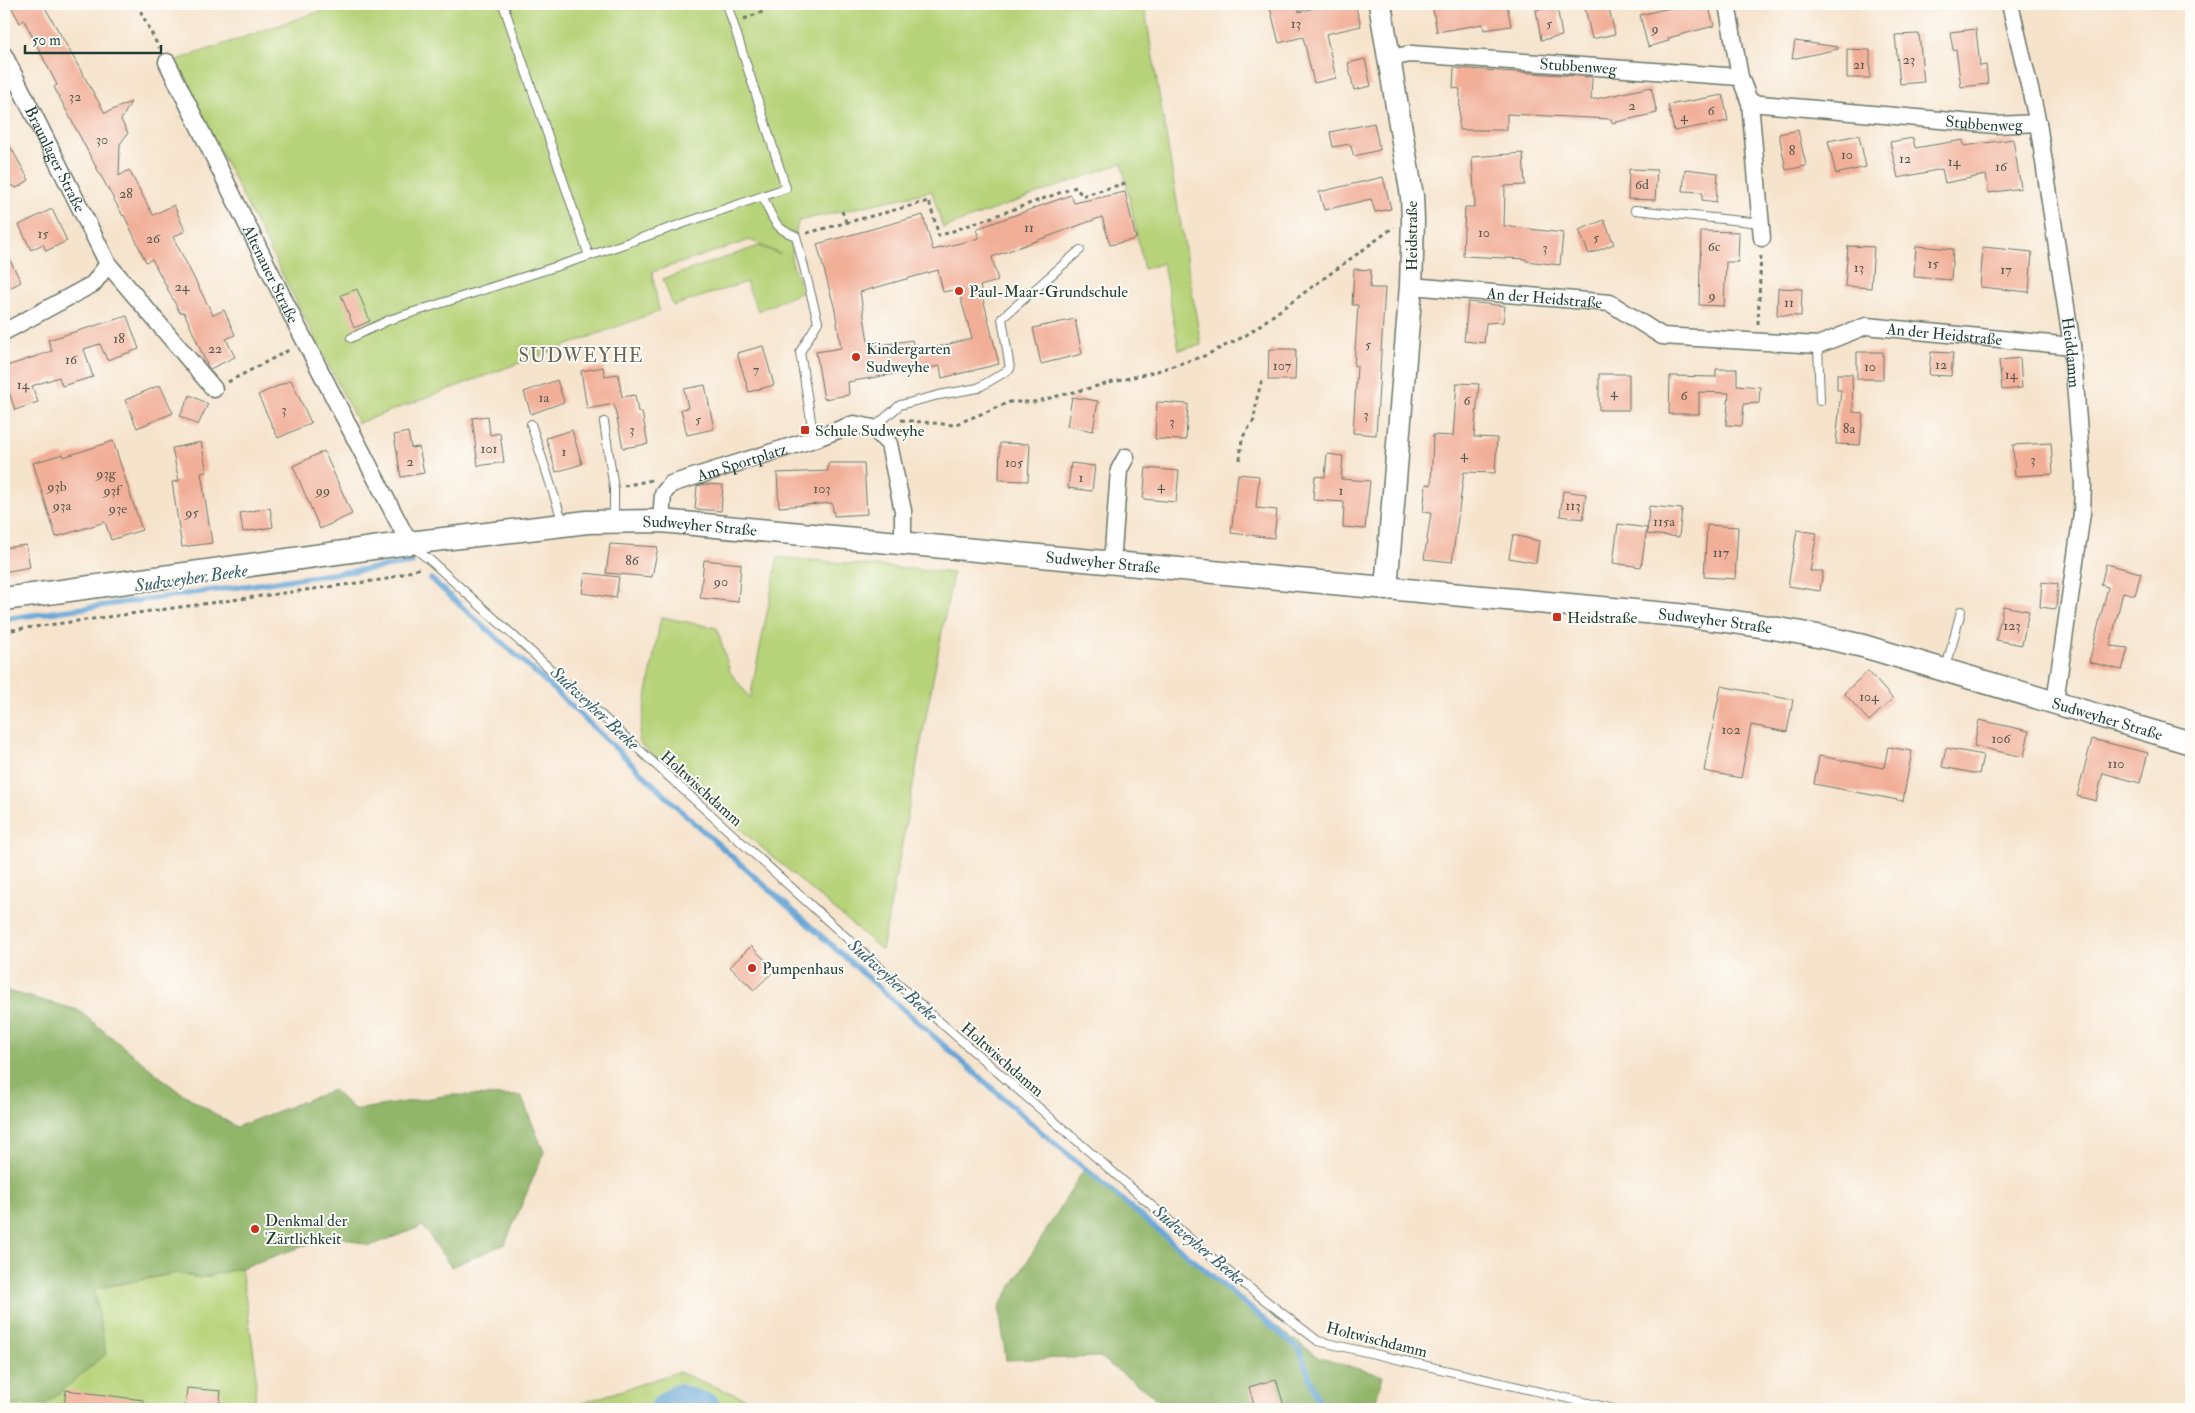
<svg xmlns="http://www.w3.org/2000/svg" width="2195" height="1413" viewBox="0 0 2195 1413" font-family="'IM FELL Double Pica',serif">
	<style>
		.green { fill: #b7d379; stroke: #6b8856 }
		.forest { fill: #91b569; stroke: #58794e }
		.lines { fill: none; stroke-linecap: round; stroke-linejoin: round }
		.stream { stroke: #63a4d6; stroke-width: 5.5 }
		.river { stroke: #63a4d6; stroke-width: 32 }
		.building { fill: #f2af98; fill-rule: evenodd }
		.lane-casing { stroke: #6a7769; stroke-width: 10 }
		.street-casing { stroke: #6a7769; stroke-width: 19 }
		.secondary-casing { stroke: #6a7769; stroke-width: 25 }
		.path { stroke: #6a7769; stroke-width: 3; stroke-dasharray: 4 4; stroke-linecap: butt }
		.lane { stroke: #fff; stroke-width: 8 }
		.street { stroke: #fff; stroke-width: 16 }
		.secondary { stroke: #fff; stroke-width: 22 }
		.poi-dot { fill: #c8321e; stroke: #fdfcf7; stroke-width: 2 }
		.labels { text-anchor: middle; stroke-width: 4; stroke-linejoin: round; paint-order: stroke }
		.number-label { font-size: 14px; fill: #545a4d }
		.street-label { font-size: 16px; fill: #1f3d34; stroke: #fdfcf7 }
		.poi-label { font-size: 16px; fill: #1f3d34; stroke: #fdfcf7; text-anchor: start }
		.water-label { font-size: 18px; font-style: italic; fill: #37616d; stroke: #fdfcf7 }
		.quarter-label { font-size: 19px; letter-spacing: 1px; fill: #696557; stroke: #fdfcf7 }
	</style>
	<rect width="100%" height="100%" fill="#fdfcf7"/>
	<filter id="ink" filterUnits="userSpaceOnUse"><feTurbulence type="fractalNoise" baseFrequency=".02" numOctaves="2"/><feDisplacementMap in="SourceGraphic" scale="10" xChannelSelector="R" yChannelSelector="G"/><feConvolveMatrix kernelMatrix="1 2 1 2 8 2 1 2 1" color-interpolation-filters="sRGB"/></filter>
	<filter id="wash" filterUnits="userSpaceOnUse"><feTurbulence type="fractalNoise" baseFrequency=".0096" numOctaves="4" result="noise"/><feDisplacementMap in="SourceGraphic" scale="20" xChannelSelector="R" yChannelSelector="G"/><feGaussianBlur stdDeviation="1.12" result="paint"/><feColorMatrix in="noise" values="0 0 0 0 0 0 0 0 0 0 0 0 0 0 0 0 0 1.4 0 .05"/><feComposite in="paint" operator="in"/></filter>
	<g filter="url(#wash)">
		<rect width="100%" height="100%" fill="#f6e3cc"/>
		<path class="green" d="M341,4H1144L1201,345L1179,350L1163,263L1144,269L1122,163L943,228L932,191L798,221L791,259L802,292L758,311L746,282L673,306L663,279L759,246L780,254L750,240L652,272L659,311L358,423L174,61Z
			M778,557L953,573L882,950L638,742L661,617L717,628L730,672L750,698Z
			M241,1268L256,1368L255,1409H4V1405L46,1404L93,1289L177,1273L200,1278Z
			M678,1372L772,1409H564Z"/>
		<path class="forest" d="M4,990L78,1010L174,1088L236,1127L333,1090L355,1110L450,1095L521,1096L544,1152L505,1244L451,1267L423,1226L370,1246L335,1235L241,1268L200,1278L177,1273L94,1289L106,1354L46,1404L4,1405Z
			M1086,1166L1226,1291L1320,1358L1383,1376L1373,1409H1164L1163,1403L1099,1357L1006,1360L999,1307Z"/>
		<g class="lines">
			<path class="stream" d="M431,579L547,683L691,820L1039,1130L1300,1350L1321,1409
				M4,619L412,563"/>
			<path class="river" d="M666,1409L678,1400L705,1409"/>
		</g>
		<g id="blocks">
			<path class="building" d="M10,4H43L105,113L131,102L121,120L128,133L120,144L119,176L129,170L153,215L174,205L185,231L173,237L213,315L224,310L235,335L226,339L235,357L210,369L208,367L184,312L180,313L152,259L146,262L124,215L123,216L96,167L54,87L57,85L24,20L20,23Z
				M1269,4H1298L1299,12L1330,4H1355L1361,26L1326,34L1336,78L1314,83L1303,37L1279,43Z
				M1432,4H1507L1511,26L1484,30L1483,24L1437,32Z
				M1584,4H1608L1615,34L1592,39Z
				M1686,4H1708L1714,26L1668,38L1669,41L1648,47L1640,15Z
				M1557,6L1562,36L1541,40L1536,10Z
				M1976,29L1980,66L1986,65L1988,84L1961,87L1956,49L1953,50L1950,32Z
				M1919,34L1924,82L1900,84L1895,35Z
				M1795,41L1838,47V49L1792,59Z
				M1847,49L1870,50V78H1847Z
				M1365,59L1371,86L1354,90L1348,63Z
				M1454,68L1592,77L1591,100L1651,87L1657,113L1612,123L1611,119L1507,114V130H1459L1460,89L1453,88Z
				M1723,95L1728,121L1674,131L1668,105Z
				M1374,123L1380,150L1354,156L1350,144L1333,147L1330,132Z
				M1798,130L1806,166L1786,170L1779,134Z
				M4,135L29,180L17,188L4,182Z
				M1859,135L1866,167L1836,174L1828,141Z
				M1913,138L1915,148L1963,140L1964,146L2013,139L2021,188L1989,193L1986,175L1945,183L1942,169L1898,178L1890,142Z
				M1523,153L1525,185L1505,186L1504,226L1563,233L1560,265L1526,261V259L1463,256L1465,207H1475L1472,157Z
				M1629,169L1657,170L1655,200L1628,199Z
				M1685,169L1718,173L1716,202L1702,200V192L1683,191Z
				M1383,177L1391,209L1375,212L1371,199L1324,210L1319,192Z
				M1125,192L1136,239L1110,245L1102,217L992,257L998,281L980,286L999,364L942,378L940,366L848,382L849,395L824,399L816,352L841,348L835,310L817,244L923,215L933,250L979,238L976,229L1071,195L1074,203ZM938,270L943,292L958,289L972,338L915,353L912,340L869,347L860,292Z
				M52,209L67,241L46,251L43,244L31,250L19,225Z
				M1604,220L1614,244L1589,254L1579,230Z
				M1701,231L1739,232L1738,262H1726L1724,306L1699,305Z
				M1848,246L1874,247L1871,288L1845,286Z
				M1916,246L1953,249L1951,280L1914,277Z
				M1983,247L2032,252L2029,292L1980,287Z
				M4,248L21,282L4,291Z
				M1354,269L1371,270L1370,288H1385L1376,435L1353,433L1357,366H1354L1358,305H1352Z
				M1778,288L1802,289L1801,316L1777,315Z
				M357,289L370,321L354,328L341,295Z
				M1468,302L1505,306L1503,322L1486,323L1484,343L1464,341Z
				M127,316L139,349L107,360L100,344L84,349L93,377L62,386L59,377L32,386L38,402L15,410L4,377V367L52,351L48,340Z
				M1075,319L1082,354L1041,364L1033,328Z
				M763,346L774,385L749,392L737,353Z
				M1269,349H1296L1295,380H1268Z
				M1857,352H1883V379H1857Z
				M1931,352L1953,353L1951,376L1929,375Z
				M2020,358L2022,388L2002,390L1999,360Z
				M603,367L605,376L618,374L622,397L635,395L638,412H642L648,444L623,448L614,404L587,409L581,371Z
				M1716,369H1737V385L1760,387L1759,403L1744,404L1742,426L1726,425L1729,393L1699,392V414H1669L1670,376L1716,377Z
				M1599,374H1629V410H1599Z
				M1837,374H1852L1853,412L1863,413L1860,445L1836,444L1841,390H1837Z
				M291,380L311,423L278,438L258,395Z
				M557,380L564,402L531,414L524,392Z
				M1457,383L1479,384L1474,437L1497,438L1495,473L1464,472L1452,562L1424,559L1431,513L1423,512L1426,484L1431,485L1433,435L1453,436Z
				M160,385L173,413L137,428L125,400Z
				M705,385L714,429L687,435L681,409L688,408L684,389Z
				M190,395L208,404L198,425L180,416Z
				M1072,397L1098,401L1093,431L1067,426Z
				M1157,402L1188,404L1186,440L1155,439Z
				M488,416L490,435L500,433L504,462L478,466L472,418Z
				M572,430L582,464L556,472L546,438Z
				M408,432L411,448L419,447L424,473L401,477L394,435Z
				M113,441L142,530L111,540L105,522L56,537L33,463L63,454L64,457Z
				M201,442L207,472L201,473L212,543L182,547L172,482L179,481L172,448Z
				M1000,443L1030,444L1028,481L999,480Z
				M2051,443L2053,474L2015,476L2013,445Z
				M324,451L352,514L320,529L293,466Z
				M1327,454L1343,456L1341,479L1370,481L1365,529L1343,527L1344,502L1313,500L1315,476L1325,477Z
				M828,463H864L867,514L834,516L832,503L779,507L777,473L828,471Z
				M1071,463L1095,466L1092,491L1068,488Z
				M1146,468L1179,471L1176,502L1143,499Z
				M1238,474L1259,476L1256,508L1277,510L1274,538L1231,533Z
				M705,484L723,485L721,511L695,509L697,486Z
				M1563,491L1586,494L1583,519L1560,516Z
				M1649,506L1682,509L1679,537L1647,534Z
				M270,508L273,527L243,532L240,513Z
				M1618,524L1647,528L1641,567L1613,563Z
				M1707,525L1738,527L1735,579L1704,577Z
				M1797,530L1817,533L1810,571H1823L1820,591L1788,586Z
				M1513,535L1539,541L1536,563L1509,558Z
				M610,544L658,547L652,577L606,573Z
				M26,545L30,567L4,572V548Z
				M704,560L741,564L738,602L700,598Z
				M2106,564L2141,573L2135,595L2123,592L2110,646L2128,648L2122,670L2089,662L2108,587L2101,585Z
				M585,573L619,577L616,598L582,593Z
				M2042,582L2058,584L2056,609L2040,607Z
				M2003,606L2029,611L2022,645L1996,640Z
				M1868,671L1893,699L1869,721L1844,693Z
				M1721,686L1793,700L1787,732L1751,725L1741,778L1704,771Z
				M1979,720L2029,731L2024,757L1974,746Z
				M2092,739L2148,753L2140,783L2103,773L2096,801L2077,796Z
				M1888,747L1912,751L1903,801L1814,784L1819,756L1884,768Z
				M1946,748L1983,755L1979,774L1942,767Z
				M751,946L775,970L754,990L730,967Z
				M1276,1379L1285,1409H1255L1249,1387Z
				M187,1388L221,1391L219,1409H185Z
				M66,1390L143,1400L142,1409H64Z"/>
		</g>
	</g>
	<g filter="url(#ink)">
		<use href="#blocks" fill-opacity="0" stroke="#6a7769" stroke-width="1"/>
		<g class="lines">
			<g class="lane-casing">
				<path id="lane" d="M503,4L589,256
					M763,197C772,217 774,229 796,236L818,322L800,352L814,439
					M1635,210L1761,223
					M351,338L389,320L589,256L786,188L727,4
					M1818,345L1820,401
					M604,422L614,489V519
					M531,424L563,523
					M873,428L900,405L939,395L978,388L1010,369L1002,318L1080,250
					M413,547L431,561L933,1016L1226,1270L1318,1341L1614,1409
					M1946,668L1961,611"/>
			</g>
			<g class="street-casing">
				<g id="street">
					<path d="M1727,4L1740,77"/>
					<path id="s1" d="M2010,4L2038,123L2072,346L2083,483L2082,513L2055,702"/>
					<path id="s2" d="M4,55L108,264L93,284L4,332"/>
					<path id="s3" d="M1389,58L1411,54L1740,77L1750,103L1762,238"/>
					<path id="s4" d="M167,62L295,322L409,543"/>
					<path id="s5" d="M1750,103L1996,125L2038,123"/>
					<path d="M108,264L214,389"/>
					<path id="s6" d="M1411,286L1610,303L1662,336L1818,345L1866,326L2072,346"/>
					<path id="s7" d="M661,521L663,494L671,484L814,439L854,424L873,428L889,444L903,511V544"/>
					<path d="M1112,564L1119,470L1126,457"/>
				</g>
			</g>
			<g class="secondary-casing">
				<g id="secondary">
					<path d="M1380,4L1412,196L1413,221L1411,286L1386,589"/>
					<path id="s8" d="M4,599L409,543L563,525L587,522L661,521L1678,615C1740,622 1802,631 1863,646L2191,743"/>
				</g>
			</g>
			<path class="path" d="M137,4L159,48
				M744,19L783,4
				M842,211L846,222
				M807,233L929,201L939,236L1076,187L1082,196L1129,182
				M1758,324L1761,253
				M228,382L291,349
				M901,420L954,425L1010,402H1034L1157,371L1204,356L1245,336L1394,227
				M1240,460L1242,438L1254,420L1257,398L1262,380
				M624,486L652,480
				M4,631L387,579L421,568"/>
			<use href="#lane" class="lane"/>
			<use href="#street" class="street"/>
			<use href="#secondary" class="secondary"/>
		</g>
	</g>
	<g class="poi-dot">
		<circle cx="959" cy="291" r="5"/>
		<circle cx="856" cy="357" r="5"/>
		<rect x="800" y="425" width="10" height="10" rx="2.5"/>
		<rect x="1552" y="612" width="10" height="10" rx="2.5"/>
		<circle cx="752" cy="968" r="5"/>
		<circle cx="255" cy="1229" r="5"/>
	</g>
	<g class="labels">
		<g class="number-label">
			<text x="1296" y="28">13</text>
			<text x="1549" y="28">5</text>
			<text x="1655" y="33">9</text>
			<text x="1909" y="64">23</text>
			<text x="1859" y="69">21</text>
			<text x="75" y="101">32</text>
			<text x="1632" y="110">2</text>
			<text x="1711" y="115">6</text>
			<text x="1684" y="121">4</text>
			<text x="102" y="144">30</text>
			<text x="1792" y="155">8</text>
			<text x="1847" y="159">10</text>
			<text x="1905" y="163">12</text>
			<text x="1954" y="166">14</text>
			<text x="2001" y="171">16</text>
			<text x="1642" y="189">6d</text>
			<text x="126" y="198">28</text>
			<text x="1029" y="232">11</text>
			<text x="1484" y="237">10</text>
			<text x="43" y="238">15</text>
			<text x="1596" y="242">5</text>
			<text x="153" y="243">26</text>
			<text x="1714" y="251">6c</text>
			<text x="1545" y="252">3</text>
			<text x="1933" y="268">15</text>
			<text x="1859" y="272">13</text>
			<text x="2006" y="274">17</text>
			<text x="182" y="291">24</text>
			<text x="1712" y="300">9</text>
			<text x="1789" y="307">11</text>
			<text x="119" y="343">18</text>
			<text x="1368" y="349">5</text>
			<text x="215" y="353">22</text>
			<text x="71" y="364">16</text>
			<text x="1941" y="369">12</text>
			<text x="1282" y="370">107</text>
			<text x="1870" y="371">10</text>
			<text x="756" y="374">7</text>
			<text x="2011" y="379">14</text>
			<text x="23" y="389">14</text>
			<text x="1614" y="397">4</text>
			<text x="1684" y="400">6</text>
			<text x="544" y="402">1a</text>
			<text x="1467" y="405">6</text>
			<text x="284" y="414">3</text>
			<text x="1366" y="419">3</text>
			<text x="698" y="424">5</text>
			<text x="1172" y="426">3</text>
			<text x="1849" y="433">8a</text>
			<text x="632" y="434">3</text>
			<text x="489" y="453">101</text>
			<text x="564" y="456">1</text>
			<text x="1464" y="459">4</text>
			<text x="2033" y="464">3</text>
			<text x="410" y="466">2</text>
			<text x="1014" y="467">105</text>
			<text x="106" y="478">93g</text>
			<text x="1081" y="482">1</text>
			<text x="1161" y="490">4</text>
			<text x="57" y="491">93b</text>
			<text x="822" y="493">103</text>
			<text x="112" y="495">93f</text>
			<text x="323" y="495">99</text>
			<text x="1341" y="495">1</text>
			<text x="62" y="510">93a</text>
			<text x="1573" y="510">113</text>
			<text x="118" y="513">93e</text>
			<text x="192" y="517">95</text>
			<text x="1664" y="526">115a</text>
			<text x="1721" y="557">117</text>
			<text x="632" y="565">86</text>
			<text x="721" y="586">90</text>
			<text x="2012" y="630">123</text>
			<text x="1869" y="701">104</text>
			<text x="1731" y="734">102</text>
			<text x="2001" y="743">106</text>
			<text x="2116" y="768">110</text>
		</g>
		<g class="street-label">
			<text dy="6" stroke="none"><textPath href="#s3" startOffset="190">Stubbenweg</textPath></text>
			<text dy="6" stroke="none"><textPath href="#s5" startOffset="235">Stubbenweg</textPath></text>
			<text dy="6" stroke="none"><textPath href="#s2" startOffset="116">Braunlager Straße</textPath></text>
			<text transform="translate(1411 236) rotate(-90)" y="6">Heidstraße</text>
			<text dy="6" stroke="none"><textPath href="#s4" startOffset="236">Altenauer Straße</textPath></text>
			<text dy="6" stroke="none"><textPath href="#s6" startOffset="134">An der Heidstraße</textPath></text>
			<text dy="6" stroke="none"><textPath href="#s6" startOffset="548">An der Heidstraße</textPath></text>
			<text dy="6" stroke="none"><textPath href="#s1" startOffset="354">Heiddamm</textPath></text>
			<text dy="6" stroke="none"><textPath href="#s7" startOffset="114">Am Sportplatz</textPath></text>
			<text dy="6" stroke="none"><textPath href="#s8" startOffset="701">Sudweyher Straße</textPath></text>
			<text dy="6" stroke="none"><textPath href="#s8" startOffset="1106">Sudweyher Straße</textPath></text>
			<text dy="6" stroke="none"><textPath href="#s8" startOffset="1721">Sudweyher Straße</textPath></text>
			<text dy="6" stroke="none"><textPath href="#s8" startOffset="2126">Sudweyher Straße</textPath></text>
			<text transform="translate(702 788) rotate(42)" y="6">Holtwischdamm</text>
			<text transform="translate(1003 1059) rotate(41)" y="6">Holtwischdamm</text>
			<text transform="translate(1377 1339) rotate(14)" y="6">Holtwischdamm</text>
		</g>
		<g class="poi-label">
			<text x="969" y="297">Paul-Maar-Grundschule</text>
			<text x="866" y="354">Kindergarten<tspan x="866" dy="18">Sudweyhe</tspan></text>
			<text x="815" y="436">Schule Sudweyhe</text>
			<text x="1567" y="623">Heidstraße</text>
			<text x="762" y="974">Pumpenhaus</text>
			<text x="265" y="1226">Denkmal der<tspan x="265" dy="18">Zärtlichkeit</tspan></text>
		</g>
		<g class="water-label">
			<text transform="translate(191 578) rotate(-8)" y="6">Sudweyher Beeke</text>
			<text transform="translate(595 708) rotate(43)" y="6">Sudweyher Beeke</text>
			<text transform="translate(893 980) rotate(42)" y="6">Sudweyher Beeke</text>
			<text transform="translate(1199 1245) rotate(40)" y="6">Sudweyher Beeke</text>
		</g>
		<g class="quarter-label">
			<text x="581" y="362">SUDWEYHE</text>
		</g>
	</g>
	<rect width="2195" height="1413" fill="none" stroke="#fdfcf7" stroke-width="20"/>
	<path d="M25 45v8h136v-8" fill="none" stroke="#1f3d34" stroke-width="2.5"/>
	<text x="32" y="45" font-size="15" fill="#1f3d34" stroke="#fdfcf7" stroke-width="4" paint-order="stroke">50 m</text>
</svg>
